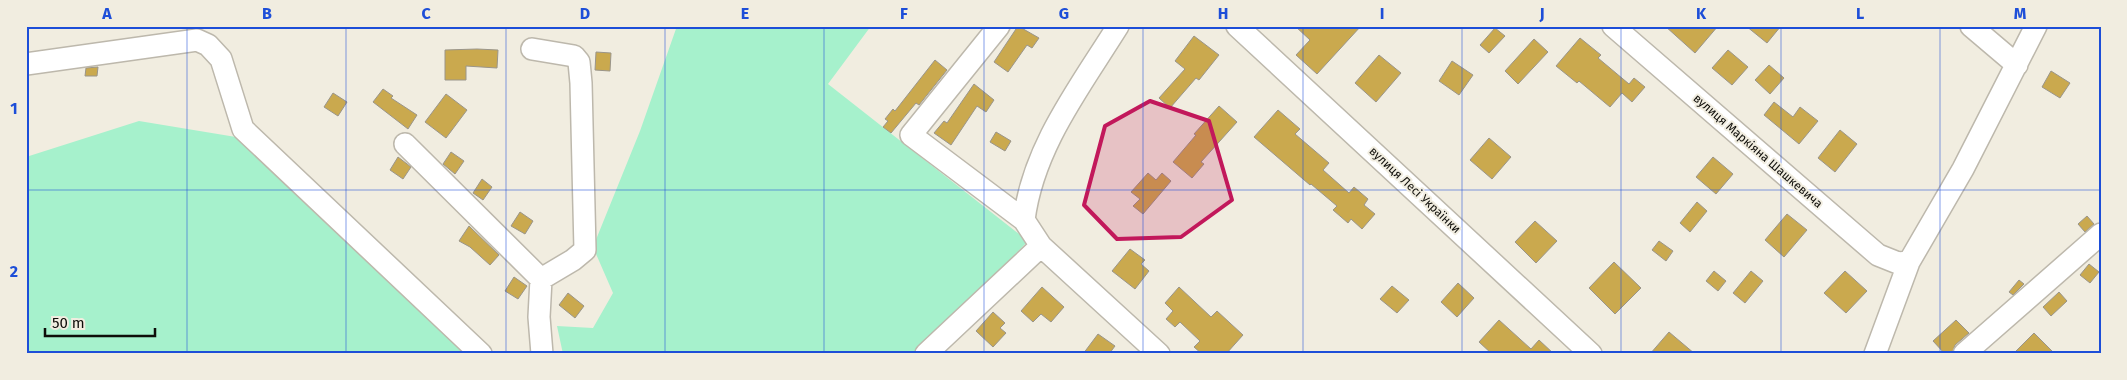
<svg xmlns="http://www.w3.org/2000/svg" width="2127" height="380" viewBox="0 0 2127 380" font-family="'Fira Sans',sans-serif">
	<style>
		.green { fill: #a6f1cc }
		.building { fill: #caa94e; stroke: #9a958a }
		.lines { fill: none; stroke-linecap: round; stroke-linejoin: round }
		.minor-casing { stroke: #bdb8ac; stroke-width: 24 }
		.minor { stroke: #fff; stroke-width: 21 }
		.marked { fill: #c2185b; fill-opacity: 0.2; stroke: #c2185b; stroke-width: 4; stroke-linejoin: round }
		.grid { fill: none; stroke: #1d4ed8; stroke-width: 1; stroke-opacity: 0.55 }
		.labels { text-anchor: middle; stroke-width: 4; stroke-linejoin: round; paint-order: stroke }
		.street-label { font-size: 12px; fill: #0e0d09; stroke: #f1ede0 }
		.neatline { fill: none; stroke: #1d4ed8; stroke-width: 2 }
		.grid-label { font-size: 16px; text-anchor: middle; font-weight: bold; fill: #1d4ed8 }
	</style>
	<rect width="100%" height="100%" fill="#f1ede0"/>
	<path class="green" d="M677,26H871L828,84L1028,241L919,354H563L557,326L593,328L613,293L593,247L640,131Z
		M139,121L248,139L477,354H26V157Z"/>
	<path class="building" d="M1018,26L1039,38L1032,48L1027,45L1008,72L994,62Z
		M1295,26H1361L1317,74L1296,55L1310,40Z
		M1665,26H1718L1695,53Z
		M1746,26H1781L1767,43Z
		M1495,28L1505,36L1489,53L1480,45Z
		M1194,36L1219,55L1199,80L1196,78L1170,108L1159,98L1185,69L1175,61Z
		M1580,38L1601,55L1598,58L1629,84L1634,78L1645,87L1632,102L1622,93L1610,107L1579,81L1577,83L1556,66Z
		M1534,39L1548,52L1518,84L1505,71Z
		M477,49L498,50L497,68L466,66V80H445V50Z
		M1728,50L1748,67L1732,85L1712,68Z
		M596,52L611,53L610,71L595,70Z
		M1379,55L1401,73L1376,102L1355,83Z
		M935,60L947,70L919,105L916,103L891,133L883,127L888,121L885,119L893,109L895,111Z
		M1452,61L1473,75L1459,95L1439,81Z
		M1769,65L1784,78L1770,94L1755,80Z
		M98,67L97,76H85L86,68Z
		M2051,71L2070,83L2060,98L2042,87Z
		M974,84L994,100L986,112L977,106L951,145L934,133L944,121L947,123Z
		M383,89L393,96L391,98L417,115L408,129L373,102Z
		M333,93L347,102L338,116L324,107Z
		M446,94L467,110L446,138L425,122Z
		M1774,102L1793,117L1800,107L1818,121L1799,144L1764,115Z
		M1219,106L1237,122L1201,162L1204,164L1192,178L1173,162L1196,135L1194,134Z
		M1278,110L1300,129L1295,134L1329,163L1323,170L1349,193L1354,187L1368,199L1364,205L1375,214L1362,229L1351,219L1348,223L1333,210L1337,206L1311,184L1310,185L1254,137Z
		M1840,130L1857,144L1835,172L1818,158Z
		M996,132L1011,141L1005,151L990,142Z
		M1489,138L1511,157L1492,179L1470,160Z
		M451,152L464,161L455,174L443,164Z
		M398,157L411,167L403,179L390,170Z
		M1713,157L1733,174L1716,194L1696,177Z
		M1148,173L1156,180L1162,173L1171,181L1143,214L1133,206L1140,199L1131,192Z
		M482,179L492,187L483,200L473,193Z
		M1697,202L1707,211L1690,232L1680,223Z
		M520,212L533,221L525,234L511,226Z
		M1787,214L1807,230L1784,257L1765,240Z
		M2087,216L2094,224L2085,232L2078,224Z
		M1535,221L1557,241L1536,263L1515,242Z
		M469,226L499,255L490,265L470,247L459,241Z
		M1659,241L1673,251L1666,261L1652,250Z
		M1130,249L1145,260L1141,264L1149,271L1135,289L1112,271Z
		M1614,262L1641,288L1615,314L1589,288Z
		M2089,264L2099,272L2090,283L2080,275Z
		M1714,271L1726,281L1718,291L1706,281Z
		M1751,271L1763,281L1745,303L1733,293Z
		M1845,271L1867,291L1846,313L1824,293Z
		M514,277L527,286L518,299L505,291Z
		M2019,280L2024,284L2013,295L2009,292Z
		M1458,283L1474,298L1457,317L1441,302Z
		M1392,286L1409,300L1397,313L1380,299Z
		M1042,287L1064,307L1051,322L1041,314L1033,322L1021,311Z
		M1179,287L1211,317L1217,311L1243,335L1226,354H1202L1194,347L1200,341L1180,322L1175,327L1166,319L1173,311L1165,303Z
		M2059,292L2067,301L2051,316L2043,307Z
		M568,293L584,306L575,318L559,305Z
		M993,312L1005,323L1000,328L1006,333L993,347L976,331Z
		M1499,320L1531,349L1539,340L1554,354H1492L1479,342Z
		M1956,320L1969,333L1955,345L1952,354H1945L1933,341Z
		M1669,332L1695,354H1650Z
		M2034,333L2055,354H2013Z
		M1098,334L1115,346L1109,354H1083Z"/>
	<g class="lines">
		<g class="minor-casing">
			<path id="minor" d="M999,26L911,135L1024,220L1041,246L1159,354
				M1237,26L1591,354
				M1613,26L1878,255L1898,263L1909,262
				M1971,26L2017,65
				M532,49L574,56L579,62L581,83L585,250L573,260L541,279L539,317L542,354
				M26,64L197,40L208,45L221,59L243,129L481,354
				M405,144L541,279
				M1024,220C1033,147 1080,87 1118,26
				M926,354L1041,246
				M1875,354L1909,262L1963,169L2036,26
				M1964,354L2101,234"/>
		</g>
		<use href="#minor" class="minor"/>
	</g>
	<path class="marked" d="M1150,101L1209,121L1232,200L1181,237L1117,239L1084,205L1105,126Z"/>
	<path class="grid" d="M187,26V354M346,26V354M506,26V354M665,26V354M824,26V354M984,26V354M1143,26V354M1303,26V354M1462,26V354M1621,26V354M1781,26V354M1940,26V354M26,190H2101"/>
	<g class="labels">
		<g class="street-label">
			<text transform="translate(1758 151) rotate(41)" y="4">вулиця Маркіяна Шашкевича</text>
			<text transform="translate(1415 190) rotate(43)" y="4">вулиця Лесі Українки</text>
		</g>
	</g>
	<rect width="2127" height="380" fill="none" stroke="#f1ede0" stroke-width="55"/>
	<path d="M45 328v8h110v-8" fill="none" stroke="#0e0d09" stroke-width="2.5"/>
	<text x="52" y="328" font-size="15" fill="#0e0d09" stroke="#f1ede0" stroke-width="4" paint-order="stroke">50 m</text>
	<rect x="28" y="28" width="2072" height="324" class="neatline"/>
	<g class="grid-label">
		<text x="107" y="19">A</text>
		<text x="267" y="19">B</text>
		<text x="426" y="19">C</text>
		<text x="585" y="19">D</text>
		<text x="745" y="19">E</text>
		<text x="904" y="19">F</text>
		<text x="1064" y="19">G</text>
		<text x="1223" y="19">H</text>
		<text x="1382" y="19">I</text>
		<text x="1542" y="19">J</text>
		<text x="1701" y="19">K</text>
		<text x="1860" y="19">L</text>
		<text x="2020" y="19">M</text>
		<text x="14" y="114">1</text>
		<text x="14" y="277">2</text>
	</g>
</svg>
